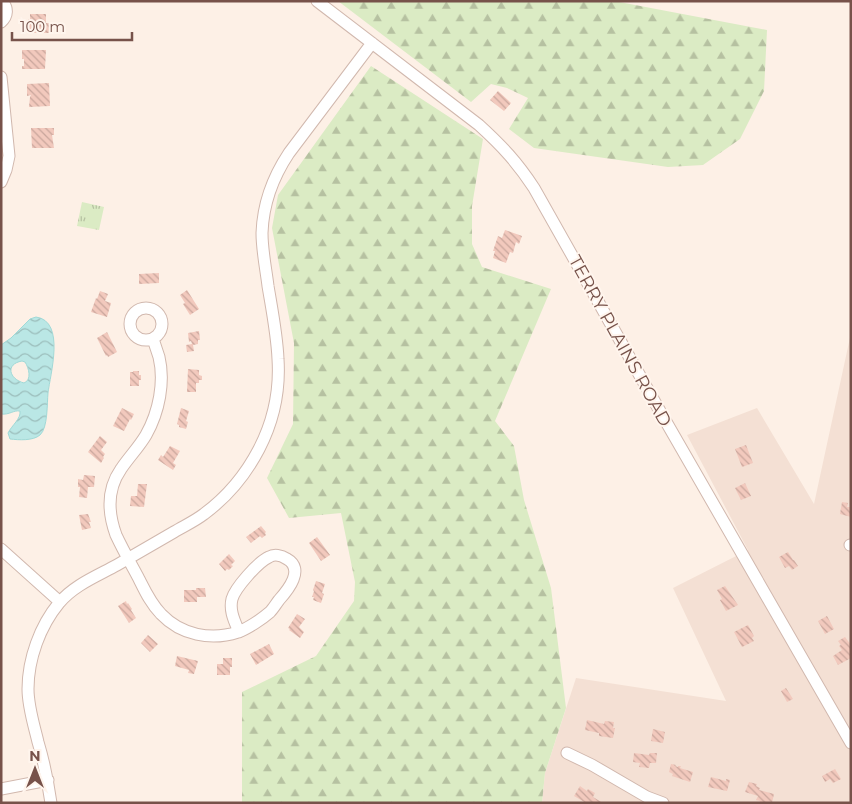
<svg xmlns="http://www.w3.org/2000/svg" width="852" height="804" viewBox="0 0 852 804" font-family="Montserrat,sans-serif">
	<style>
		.residential { fill: #f4e0d4 }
		.grass { fill: url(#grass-tufts) }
		.forest { fill: url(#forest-firs) }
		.water { fill: url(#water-waves); stroke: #a0d9d7; fill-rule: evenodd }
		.building { fill: url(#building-back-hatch) }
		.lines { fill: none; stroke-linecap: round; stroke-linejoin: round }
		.minor-casing { stroke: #d1b8ae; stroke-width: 13 }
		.minor { stroke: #fff; stroke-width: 11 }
		.labels { text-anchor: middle; stroke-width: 4; stroke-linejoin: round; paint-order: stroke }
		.street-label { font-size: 18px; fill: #77524a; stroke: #fff5ed }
	</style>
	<defs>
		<pattern id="grass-tufts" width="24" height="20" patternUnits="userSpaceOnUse" patternTransform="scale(1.25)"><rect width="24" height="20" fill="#dbebc4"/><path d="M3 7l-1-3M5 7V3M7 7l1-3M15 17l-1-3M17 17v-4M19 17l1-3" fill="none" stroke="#b6c1a1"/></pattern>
		<pattern id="forest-firs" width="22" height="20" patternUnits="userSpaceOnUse" patternTransform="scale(1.25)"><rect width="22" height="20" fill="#dbebc4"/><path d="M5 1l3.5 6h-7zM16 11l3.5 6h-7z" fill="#b6c1a1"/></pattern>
		<pattern id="water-waves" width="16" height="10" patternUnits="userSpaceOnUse" patternTransform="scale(1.25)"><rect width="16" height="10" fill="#bae7e5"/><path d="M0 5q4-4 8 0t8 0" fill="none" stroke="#9cbebc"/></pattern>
		<pattern id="building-back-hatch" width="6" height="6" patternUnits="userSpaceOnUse" patternTransform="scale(1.25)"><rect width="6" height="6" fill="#f2c9bd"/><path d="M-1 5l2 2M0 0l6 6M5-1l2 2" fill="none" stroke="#c9a69c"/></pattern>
	</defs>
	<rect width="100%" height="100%" fill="#fdf0e6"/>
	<path class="residential" d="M851,333V803H542L545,773L576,678L726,701L673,588L748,550L687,435L757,408L814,504Z"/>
	<path class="grass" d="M82,202L104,207L99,230L77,226Z"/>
	<path class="forest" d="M338,1H614L767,30L764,91L740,139L703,165L668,167L534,148L509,129L528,98L507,88L491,84L471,102Z
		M371,66L483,139L472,206V244L482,267L551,289L495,421L514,446L524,500L551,588L566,708L545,773L542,803H242V692L316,656L354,601L355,582L341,513L289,518L267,478L293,424L294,343L272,228L278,195Z"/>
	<path class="water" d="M36,317C66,321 50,375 48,393C47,403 48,428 40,435C33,441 19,440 10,439L8,433C12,425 21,419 20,411C13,410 10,415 1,414V345L11,338L30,319ZM22,361L25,362C29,368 32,380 24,383C9,379 5,364 22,361Z"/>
	<path class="building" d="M30,14H46V23H52V33H28V24H30V23H28V19H30Z
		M22,50H46L45,69H22V66H24V59H22Z
		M49,83L50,106L29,107L30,97L31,95L27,96V84Z
		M498,91L511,103L504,111L490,100Z
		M31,128H54V135H52L54,148H32Z
		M505,230L522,236L519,244L516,242L513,253L510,252L506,263L493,258L495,251H493L498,236L502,238Z
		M159,273V283L139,284V274Z
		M187,290L199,309L190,315L183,304L185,303L180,295Z
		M100,291L108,294L105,301L111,303L107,317L91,312L96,298L97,299Z
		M199,331L200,340H198V344L193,345L194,351L187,352L186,345L192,344L191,341L189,342L188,333Z
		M107,332L117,352L108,357L107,355L106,356L97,338Z
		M188,369L199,370V375L202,376V380H199V383H196V392H187Z
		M133,371H139V375H141V380H139V386H130V372H133Z
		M122,408L134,414L131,420L130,419L124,431L113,426Z
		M181,408L189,411L186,421L188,422L186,429L179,427V425L177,424Z
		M100,436L107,442L101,450L105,454L103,457L104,458L101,463L88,452Z
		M746,445L753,463L742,467L735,449Z
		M170,446L180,451L173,463L176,465L173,470L158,460L161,455L163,457Z
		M84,475L95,476L94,487H88L87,498L79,497L80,487H78V479L83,480Z
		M745,483L751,496L741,500L735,488Z
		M138,484H147L144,507L130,506L131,496H137Z
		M842,502L848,503L847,507H851V517L840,514Z
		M88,514L91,522H89L91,528L82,530L79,515Z
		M261,526L266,532L265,533L266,535L262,538L260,536L251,543L246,537Z
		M317,537L330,555L321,561L309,543Z
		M788,552L793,560H794L798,566L792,570L789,566L785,568L779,557Z
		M229,554L235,561L231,565L233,566L229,570L227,569L225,571L219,564Z
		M316,581L325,584L322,593L324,594L321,603L313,600L314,597H312L314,591L313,590Z
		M725,586L738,605L726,611L720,600L722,599L717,590Z
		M196,588H205L206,597H197V602H184V590H196Z
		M126,601L127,604L128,603L132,609L131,610L136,618L129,623L118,606Z
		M297,614L305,619L299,627L304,632L300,638L289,630L290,629L288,628Z
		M827,616L834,629L825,634L818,621Z
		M748,625L754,636L752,638L754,641L742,647L734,632Z
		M148,635L158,644L150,652L141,643Z
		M845,637L851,645V658L838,665L833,656L842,650L839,646L841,645L838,641Z
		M269,644L274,654L256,665L250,654Z
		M177,656L198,661L194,674L188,673L189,670L175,666Z
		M223,658H232V667H230V675H217V664H223Z
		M786,688L793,699L787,702L781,691Z
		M587,720L604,724L605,721L614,722L613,728H615L613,738L599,736V733L585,730Z
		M653,729L665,732L663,743L651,741Z
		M634,753L649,755L650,753H657L656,763H650L649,768L639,767L640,763L633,762Z
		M671,764L676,765L675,766L678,767V766H681L680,768L693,772L690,782L672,776L673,774L669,772Z
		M835,769L841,779L833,783L830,779L825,782L822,776Z
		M711,777L726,781V779L730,780L727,791L708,787Z
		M749,782L757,784L756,786L760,788L759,790L774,794L772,803H759L760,801L756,800L758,796L745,792Z
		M580,786L587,791L588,789L595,793L593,797L603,803H586L574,796Z"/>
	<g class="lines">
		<g class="minor-casing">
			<path id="minor" d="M317,1L479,125C502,146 517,162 534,188L661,413L851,743
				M1,22C8,16 8,8 2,1
				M1,77L9,156L6,170L1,182
				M130 324a16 16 0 1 1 32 0a16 16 0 1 1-32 0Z
				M153,339C155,345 157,351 159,357C165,382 159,412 146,435C139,447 129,457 121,469C107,489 108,513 116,535C123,550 131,564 139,579C145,591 151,604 161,614C181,635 211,641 238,632C247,629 262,619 270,612C273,609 276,604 279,600C288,590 305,569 287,559C281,555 274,554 269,557C258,562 235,588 232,599C229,611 235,622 239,632
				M850,545H851
				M1,549L60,602
				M567,753L592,765L647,797L663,803
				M1,789L48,780
				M51,803C48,782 44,762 38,742C34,725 28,707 28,689C28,659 40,626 59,603C74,585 97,576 117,565C136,554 155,543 174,532C184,526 195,521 204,514C227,497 246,474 259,449C273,422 280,390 278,359C277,335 272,310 268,286C266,269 262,251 262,233C263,204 273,177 289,153L372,43"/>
		</g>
		<use href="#minor" class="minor"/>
	</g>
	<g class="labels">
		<g class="street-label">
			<text transform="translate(620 341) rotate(61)" y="6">TERRY PLAINS ROAD</text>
		</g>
	</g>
	<rect width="852" height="804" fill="none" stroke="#77524a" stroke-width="5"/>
	<g transform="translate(35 769)" stroke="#fff5ed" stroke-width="4" paint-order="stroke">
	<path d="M0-4L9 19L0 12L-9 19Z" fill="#77524a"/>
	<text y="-8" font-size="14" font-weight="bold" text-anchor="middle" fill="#77524a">N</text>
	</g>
	<path d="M12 32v8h120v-8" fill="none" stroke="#77524a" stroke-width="2.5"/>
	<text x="20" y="32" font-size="15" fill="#77524a" stroke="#fff5ed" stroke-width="4" paint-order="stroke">100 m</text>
</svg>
